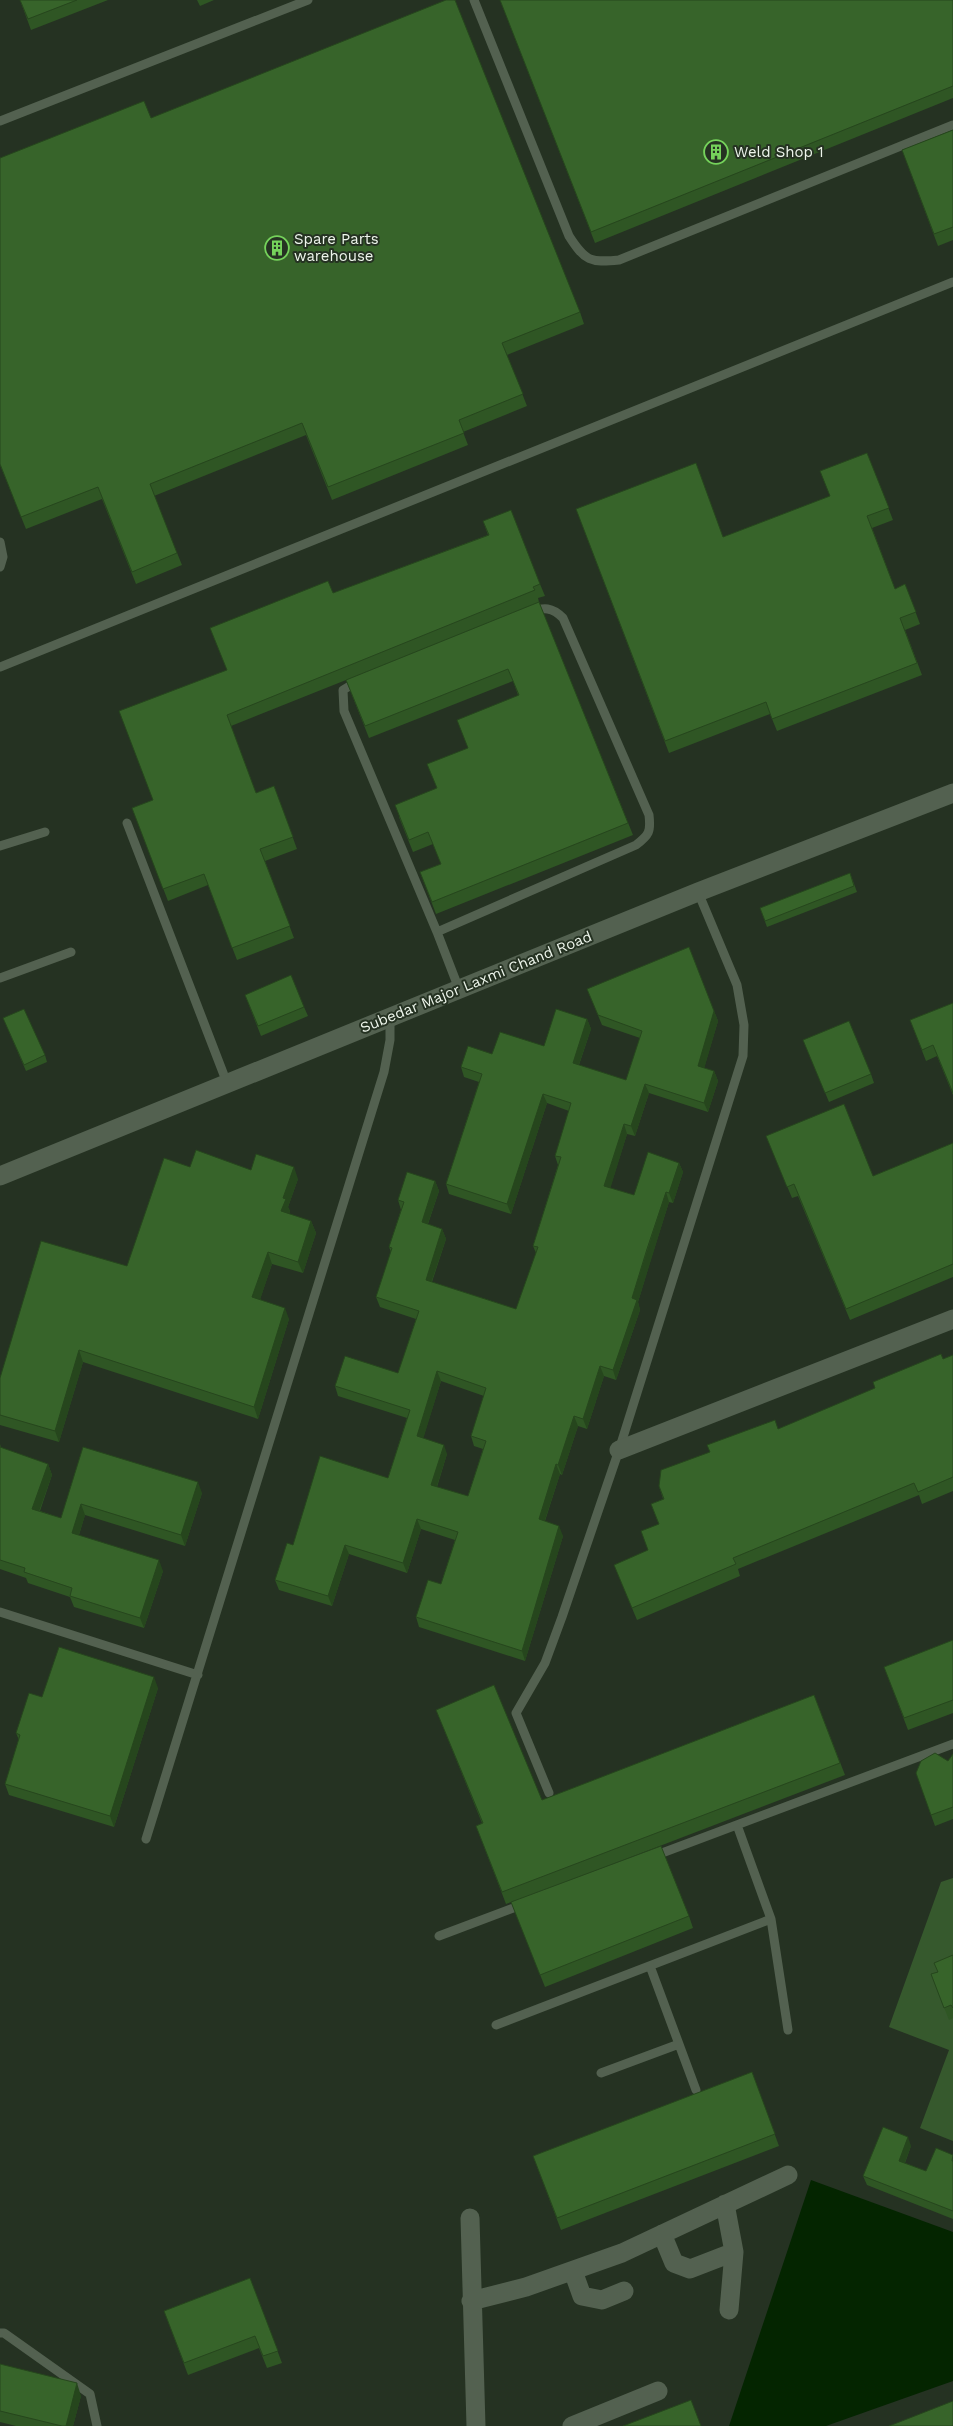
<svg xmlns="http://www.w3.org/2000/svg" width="953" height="2426" viewBox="0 0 953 2426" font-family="'Work Sans',sans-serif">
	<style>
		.green { fill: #36592d }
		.water { fill: #042500 }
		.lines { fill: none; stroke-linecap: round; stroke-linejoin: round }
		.lane { stroke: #536150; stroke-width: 9 }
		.street { stroke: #536150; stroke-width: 19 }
		.wall { fill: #2f5624; fill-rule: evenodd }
		.shaded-wall { fill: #26461d }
		.building { fill: #37642a; stroke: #26461d; fill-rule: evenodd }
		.labels { text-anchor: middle; stroke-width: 4; stroke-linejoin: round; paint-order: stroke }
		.poi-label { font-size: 15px; fill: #edf5eb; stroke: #253222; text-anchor: start }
		.street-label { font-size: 15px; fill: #edf5eb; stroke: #253222 }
	</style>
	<rect width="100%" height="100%" fill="#253222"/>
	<path class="green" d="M953,1878V2141L920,2128L949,2050L889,2027L941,1882Z"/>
	<path class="water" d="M811,2180L953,2232V2381L826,2426H729Z"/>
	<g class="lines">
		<path class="lane" d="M474,0L569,236C585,261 590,263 619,260L953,125
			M0,121L308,0
			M0,542L3,557L0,567
			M0,667L953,282
			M358,681L343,690L344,711L437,932
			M127,823L227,1083
			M0,846L45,832
			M0,978L71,952
			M459,989L437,932L636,845C649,835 651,832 649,815L563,618C552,607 544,607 530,612
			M0,1612L198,1675
			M549,1793L516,1713L545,1663L562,1617L619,1450L743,1056L744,1025L737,985L698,892
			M146,1839L384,1072L390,1040V1017
			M654,1856L953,1744
			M771,1919L788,2030
			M439,1936L524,1904
			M650,1966L696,2090
			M496,2025L771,1919L737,1825
			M601,2073L679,2044
			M0,2333H4L90,2394L97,2426"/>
		<path class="street" d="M0,1176L698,892L953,793
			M619,1450L953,1319
			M725,2204L734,2252L729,2310
			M470,2218L476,2426
			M662,2234L674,2263L690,2269L734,2252
			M573,2271L582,2296L602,2300L624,2291
			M471,2301L526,2287L622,2253L788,2175
			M572,2426L658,2391"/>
	</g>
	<path class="wall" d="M20,0H108L31,30Z
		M197,0H214L200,6Z
		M500,0H953V98L595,243Z
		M151,118L580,312L584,324L507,355L527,406L463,432L468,445L332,500L306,435L154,496L182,565L136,584L102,499L26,529L0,465V158Z
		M953,130V240L938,246L902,150Z
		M867,453L893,520L872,528L895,589L905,584L920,624L905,630L922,675L777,731L770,714L669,753L576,509L723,537L830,496Z
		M483,521L540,584L545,596L538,598L539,602L633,835L436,914L420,872L441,864L433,844L413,852L399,817L436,788L468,748L518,695L513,681L369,738L346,680L231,726L256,793L274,786L297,849L265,861L294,938L237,960L208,885L168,901L132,808L153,800L227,670L210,628L333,593L488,535Z
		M850,873L857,892L767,927L760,908Z
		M587,989L714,1011L718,1021L704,1068L714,1071L718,1081L708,1112L649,1093L635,1136L627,1134L610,1188L634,1195L679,1163L683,1172L673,1203L669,1202L651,1259L638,1302L640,1310L616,1380L604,1376L587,1429L578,1426L562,1475L560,1474L545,1521L563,1536L525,1661L419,1627L416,1617L441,1584L455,1540L421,1529L407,1573L349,1554L332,1606L279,1590L275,1580L293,1545L388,1478L407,1418L338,1396L335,1386L398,1373L416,1319L380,1307L376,1297L391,1252L389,1247L401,1210L398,1200L435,1181L439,1191L428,1224L442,1229L446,1239L432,1282L516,1309L536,1253L533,1246L558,1165L555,1156L569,1111L547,1103L511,1214L449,1194L446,1184L479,1082L464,1077L461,1067L492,1054L544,1046L587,1019L591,1029L579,1065L626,1080L640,1038L602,1025ZM441,1381L484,1396L471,1436L474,1446L483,1449L468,1496L437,1487L447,1454L423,1438Z
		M245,995L304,1007L308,1016L261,1036Z
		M953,1003V1095L937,1056L926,1061L910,1020Z
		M3,1018L45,1055L47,1062L26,1071Z
		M803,1040L871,1074L874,1083L829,1102Z
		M766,1136L873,1176L953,1143V1277L850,1320L798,1196L792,1198Z
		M190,1167L251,1170L298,1179L288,1207L290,1211L289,1214L311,1221L316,1233L303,1273L272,1264L260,1299L289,1319L258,1419L83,1362L59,1442L0,1425V1378L127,1266Z
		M953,1355V1491L922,1504L919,1495L738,1569L740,1576L637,1620L614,1565L648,1550L659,1525L651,1504L663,1499L659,1486L710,1452L778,1429L875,1389Z
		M0,1444L1,1448L48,1464L52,1475L40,1511L61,1518L83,1447L202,1493L185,1546L85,1515L79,1535L163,1571L144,1628L74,1607L70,1597L28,1583L26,1578L0,1569Z
		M953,1640V1713L908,1730L884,1667Z
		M158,1688L114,1827L9,1795L5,1784L19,1740L16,1733L42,1697Z
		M814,1695L845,1775L545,1890L689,1916L693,1928L545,1987L511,1902L506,1904L476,1826L482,1823L436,1710L542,1800Z
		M953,1754V1819L935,1826L916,1773L948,1761Z
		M953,1955V2018L949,2020L931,1974L937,1972Z
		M752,2072L779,2146L561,2230L533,2156Z
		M911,2146L905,2163L926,2171L953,2155V2219L867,2185L863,2176Z
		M250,2278L282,2363L267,2368L259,2348L188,2375L164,2311Z
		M0,2364L81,2396L73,2426H16L0,2422Z"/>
	<path class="shaded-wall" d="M714,1011L718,1021L702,1076L698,1066Z
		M587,1019L591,1029L576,1073L573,1063Z
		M714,1071L718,1081L708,1112L704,1103Z
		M645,1084L649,1093L635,1136L631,1126Z
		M543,1094L547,1103L511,1214L507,1204Z
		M624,1124L627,1134L608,1196L604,1186Z
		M679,1163L683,1172L673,1203L669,1193Z
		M294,1167L298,1179L288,1207L290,1211L286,1223L281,1211L283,1198Z
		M435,1181L439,1191L425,1232L422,1222Z
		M666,1192L669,1202L638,1302L640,1310L616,1380L613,1370L632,1298Z
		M311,1221L316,1233L303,1273L298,1262Z
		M442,1229L446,1239L429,1289L426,1280Z
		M268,1252L272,1264L257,1309L252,1297Z
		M285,1308L289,1319L258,1419L254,1407Z
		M79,1350L83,1362L59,1442L55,1431Z
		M600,1366L604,1376L587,1429L583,1419Z
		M437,1371L441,1381L421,1446L417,1436Z
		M574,1416L578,1426L562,1475L558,1465Z
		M444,1445L447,1454L434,1495L431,1485Z
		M48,1464L52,1475L36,1520L32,1509Z
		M556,1464L560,1474L542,1529L539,1519Z
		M198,1482L202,1493L185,1546L181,1535Z
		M81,1504L85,1515L76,1544L72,1533Z
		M417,1519L421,1529L407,1573L403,1563Z
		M559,1526L563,1536L525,1661L522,1651Z
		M345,1545L349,1554L332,1606L328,1596Z
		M159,1560L163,1571L144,1628L140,1618Z
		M154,1677L158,1688L114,1827L110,1816Z
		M908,2137L911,2146L902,2170L899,2161Z
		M77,2383L81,2396L73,2426H66Z"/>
	<path class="building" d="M20,0H77L28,19Z
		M446,0H455L580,312L502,343L523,394L459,420L464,433L328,487L302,423L150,484L177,553L132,572L98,487L21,517L0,464V158L144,101L151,118Z
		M500,0H953V86L591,232Z
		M953,130V227L934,234L902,150Z
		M867,453L889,508L867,516L895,589L905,584L916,612L900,618L917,663L772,719L766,702L665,741L576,509L696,463L723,537L830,496L820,471Z
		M511,510L540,584L533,587L535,590L227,715L256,793L274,786L293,837L260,849L290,926L232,948L204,874L163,889L132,808L153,800L119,711L227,670L210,628L328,581L333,593L489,535L483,521Z
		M539,602L628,823L432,902L420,872L441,864L428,832L409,840L395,805L437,788L427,764L468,748L457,720L519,695L508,669L365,726L346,680Z
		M850,873L854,886L765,921L760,908Z
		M689,947L714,1011L698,1066L714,1071L704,1103L645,1084L631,1126L624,1124L604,1186L634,1195L648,1152L679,1163L669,1193L666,1192L647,1249L632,1298L637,1300L613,1370L600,1366L583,1419L574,1416L558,1465L556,1464L539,1519L559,1526L522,1651L416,1617L428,1580L441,1584L458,1532L417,1519L403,1563L345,1545L328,1596L275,1580L287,1543L293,1545L320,1456L388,1478L410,1410L335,1386L345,1356L398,1373L419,1311L376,1297L392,1248L389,1247L404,1202L398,1200L407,1172L435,1181L422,1222L442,1229L426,1280L516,1309L538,1247L533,1246L561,1157L555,1156L571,1103L543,1094L507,1204L446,1184L482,1074L461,1067L468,1046L492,1054L500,1032L544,1046L556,1009L587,1019L573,1063L626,1080L642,1031L598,1015L587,989ZM437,1371L486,1388L471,1436L486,1441L468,1496L431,1485L444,1445L417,1436Z
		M291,975L304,1007L258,1026L245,995Z
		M953,1003V1093L933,1045L922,1050L910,1020Z
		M24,1009L45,1055L24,1065L3,1018Z
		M849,1021L871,1074L825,1093L803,1040Z
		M844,1104L873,1176L953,1143V1264L846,1309L794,1184L787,1187L766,1136Z
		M196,1150L251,1170L256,1154L294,1167L283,1198L286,1199L281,1211L311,1221L298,1262L268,1252L252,1297L285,1308L254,1407L79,1350L55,1431L0,1415V1378L41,1241L127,1266L164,1158L190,1167Z
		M941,1354L943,1359L953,1355V1477L918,1492L914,1483L733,1558L736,1564L632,1608L614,1565L648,1550L641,1531L659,1524L651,1504L664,1499L659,1486L661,1470L710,1452L707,1445L775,1420L778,1429L875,1388L873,1382Z
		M0,1447L48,1464L32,1509L61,1518L83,1447L198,1482L181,1535L81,1504L72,1533L159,1560L140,1618L70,1596L72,1588L24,1572L25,1568L0,1560Z
		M953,1640V1700L904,1718L884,1667Z
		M59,1647L154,1677L110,1816L5,1784L20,1735L16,1733L29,1693L42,1697Z
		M494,1685L542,1800L814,1695L840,1763L502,1892L476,1826L483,1823L436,1710Z
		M935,1753L948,1761L953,1754V1807L931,1815L916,1773L921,1761Z
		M661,1846L689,1916L540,1975L511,1902Z
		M953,1955V2008L951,2005L944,2008L931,1974L938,1972L934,1963Z
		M752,2072L775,2134L557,2218L533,2156Z
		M883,2127L908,2137L899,2161L926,2171L936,2148L953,2155L952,2161H953V2211L863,2176Z
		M250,2278L278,2351L263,2356L255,2336L184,2363L164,2311Z
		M0,2364L77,2383L66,2426H62L0,2411Z
		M691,2400L701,2426H623Z
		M953,2401V2426H889Z"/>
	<defs>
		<g id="building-ring" transform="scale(1.25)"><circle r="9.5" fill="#253222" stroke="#75d25b" stroke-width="1.5"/><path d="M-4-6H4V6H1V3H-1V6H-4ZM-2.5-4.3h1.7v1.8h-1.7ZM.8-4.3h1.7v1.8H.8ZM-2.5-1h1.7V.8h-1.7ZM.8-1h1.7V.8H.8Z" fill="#75d25b"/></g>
	</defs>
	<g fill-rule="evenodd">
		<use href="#building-ring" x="716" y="152"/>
		<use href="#building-ring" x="277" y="248"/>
	</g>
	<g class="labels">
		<g class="poi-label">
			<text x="734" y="157">Weld Shop 1</text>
			<text x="294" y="244">Spare Parts<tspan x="294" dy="17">warehouse</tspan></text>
		</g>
		<g class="street-label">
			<text transform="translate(476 982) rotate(-22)" y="5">Subedar Major Laxmi Chand Road</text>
		</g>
	</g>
</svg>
